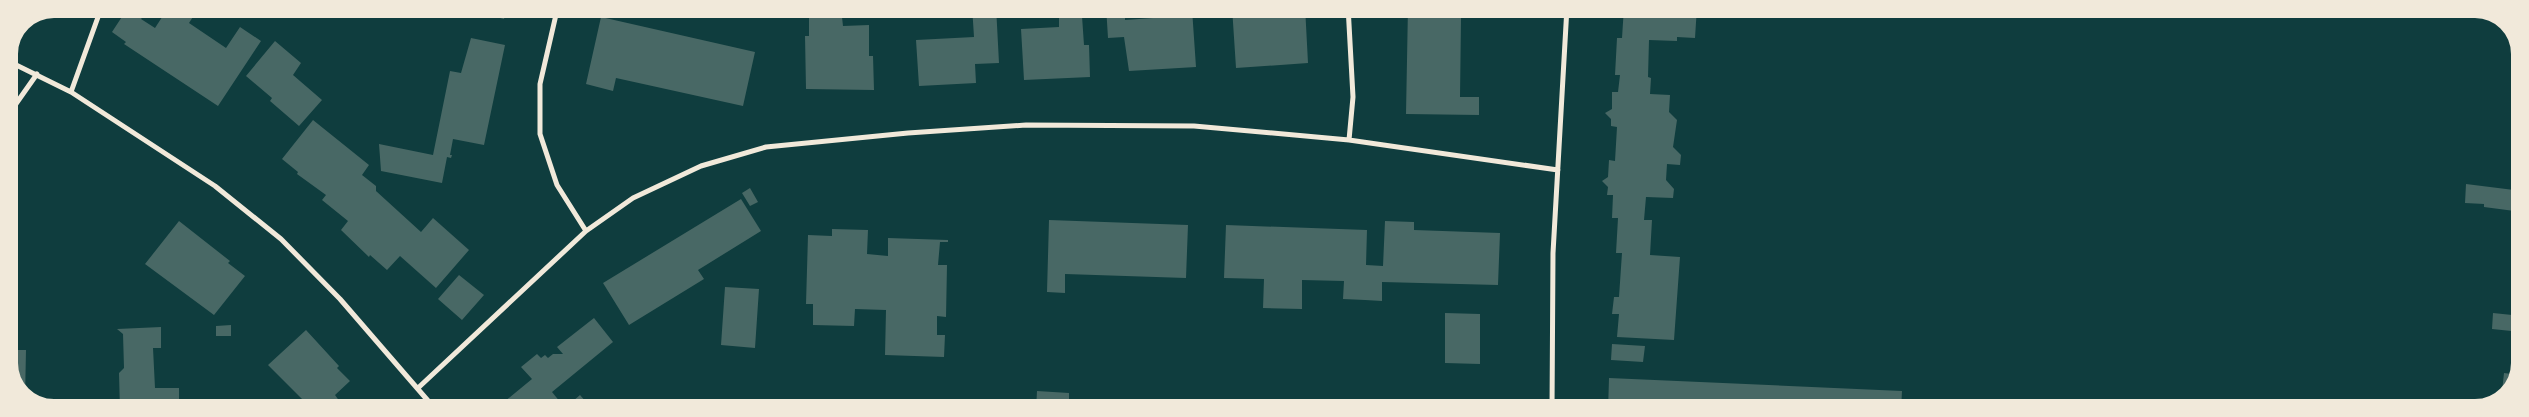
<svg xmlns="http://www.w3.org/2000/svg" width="2529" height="417" viewBox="0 0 2529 417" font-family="Montserrat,sans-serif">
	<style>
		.building { fill: #486865 }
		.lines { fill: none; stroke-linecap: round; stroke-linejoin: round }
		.minor { stroke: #f1e9da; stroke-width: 5 }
		.rim { fill: none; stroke: #f1e9da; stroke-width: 6 }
	</style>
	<rect width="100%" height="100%" fill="#0f3d3e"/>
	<path class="building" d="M129,6L144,15L141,19L155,28L166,11L162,8L164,6H200L189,23L226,48L240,27L261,41L218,106L124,44L126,42L112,32Z
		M453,6H507L504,19Z
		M774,6H808V10L774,11Z
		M972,6H996L999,63L975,64L976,83L919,86L916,40L974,37Z
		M1106,6H1125V20L1167,17L1166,10L1192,9L1196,67L1129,71L1124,37L1108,38Z
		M1276,6H1305L1308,63L1236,68L1232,7H1235V12L1276,10Z
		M1408,6L1478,7V18H1461L1460,97H1479V115L1406,114Z
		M1624,7H1697L1695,38L1677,37V41L1649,40L1648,77L1651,78L1650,94L1670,95L1669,112L1677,120L1673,147L1681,155L1680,165L1667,164L1666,180L1674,189L1673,198L1646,197L1644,220H1652L1650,255L1680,257L1674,340L1617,337L1619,314H1612L1614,297H1619L1622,253H1616L1618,218H1612L1613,195H1607L1608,187L1602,181L1608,177L1609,160L1615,161L1617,127L1611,126V119L1605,113L1612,109V92H1618L1620,75H1615L1617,38H1622Z
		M837,12L842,17L843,26L869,25V56H873L874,90L806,89L805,36H809V13Z
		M1082,16L1084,45H1089L1090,77L1024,80L1021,29L1059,27V17Z
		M601,17L755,52L743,106L616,78L613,91L586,84Z
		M471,38L505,45L484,145L453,139L450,155H452L451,158L447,157L442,183L381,171L379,144L433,155L450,71L461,73Z
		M275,41L301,63L293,75L322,100L299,126L270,101L272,98L246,76Z
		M2519,115L2522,116V152L2513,151Z
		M313,120L369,165L362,175L376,186V191L421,232L433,218L469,250L436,288L400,256L387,270L370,255L369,257L341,230L348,221L322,200L326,195L297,174L298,172L282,159Z
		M2466,184L2522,191V212L2484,207V204L2465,203Z
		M750,188L758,202L750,206L742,193Z
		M741,199L761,231L698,270L704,279L629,325L603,283Z
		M1049,220L1188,225L1186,278L1065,274V293L1047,292Z
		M179,221L230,261L228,263L245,276L214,315L145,264Z
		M1385,221L1414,222V230L1500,233L1498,285L1382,282V301L1365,300L1343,299L1344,281L1302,280V309L1263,308L1264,279L1224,278L1226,225L1367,230L1366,265L1383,266Z
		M832,229L868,230L867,254L888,256V238L948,240V242H940L938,265H947L946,317L937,316V335H945L944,357L885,355L886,310L855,309L854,326L813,325V304H806L808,235L832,236Z
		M2519,265H2522V307H2516Z
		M459,275L484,295L462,320L438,299Z
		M725,287L759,289L755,348L721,345Z
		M1445,313L1480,314V364L1445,363Z
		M2493,313L2522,316L2521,332L2492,329Z
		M594,318L613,342L552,392L565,408L580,395L593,410H503L499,406L532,379L521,367L537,354L541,358L545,355L548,358L553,354H563L557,347Z
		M231,325V336H216V326Z
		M161,327V348H153L155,388H179V410H120L119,373L124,368L123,334L117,329Z
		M306,330L339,366L337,368L350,381L335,395L340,402L331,410H313L268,365Z
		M1612,344L1645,346L1643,362L1611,360Z
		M7,350H26L25,399L20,397L7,369Z
		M2504,373L2520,375L2507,399L2501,401Z
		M1609,378L1902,391L1901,411H1608Z
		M1037,391L1069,393V410H1036Z"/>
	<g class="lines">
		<path class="minor" d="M558,6L540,84V134L557,185L586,231
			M1348,6L1353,97L1349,140
			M6,60L71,92L215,186L281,239L340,299L436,410
			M71,92L102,6
			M6,118L37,74
			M418,388L586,231L633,198L701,166L766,147L908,133L1026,125L1194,126L1349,140L1558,170
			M1552,411L1553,253L1567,7"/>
	</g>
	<path d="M0 0H2529V417H0ZM54 15H2475A39 39 0 0 1 2514 54V363A39 39 0 0 1 2475 402H54A39 39 0 0 1 15 363V54A39 39 0 0 1 54 15Z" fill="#f1e9da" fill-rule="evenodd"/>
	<path class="rim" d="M54 15H2475A39 39 0 0 1 2514 54V363A39 39 0 0 1 2475 402H54A39 39 0 0 1 15 363V54A39 39 0 0 1 54 15Z"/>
</svg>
